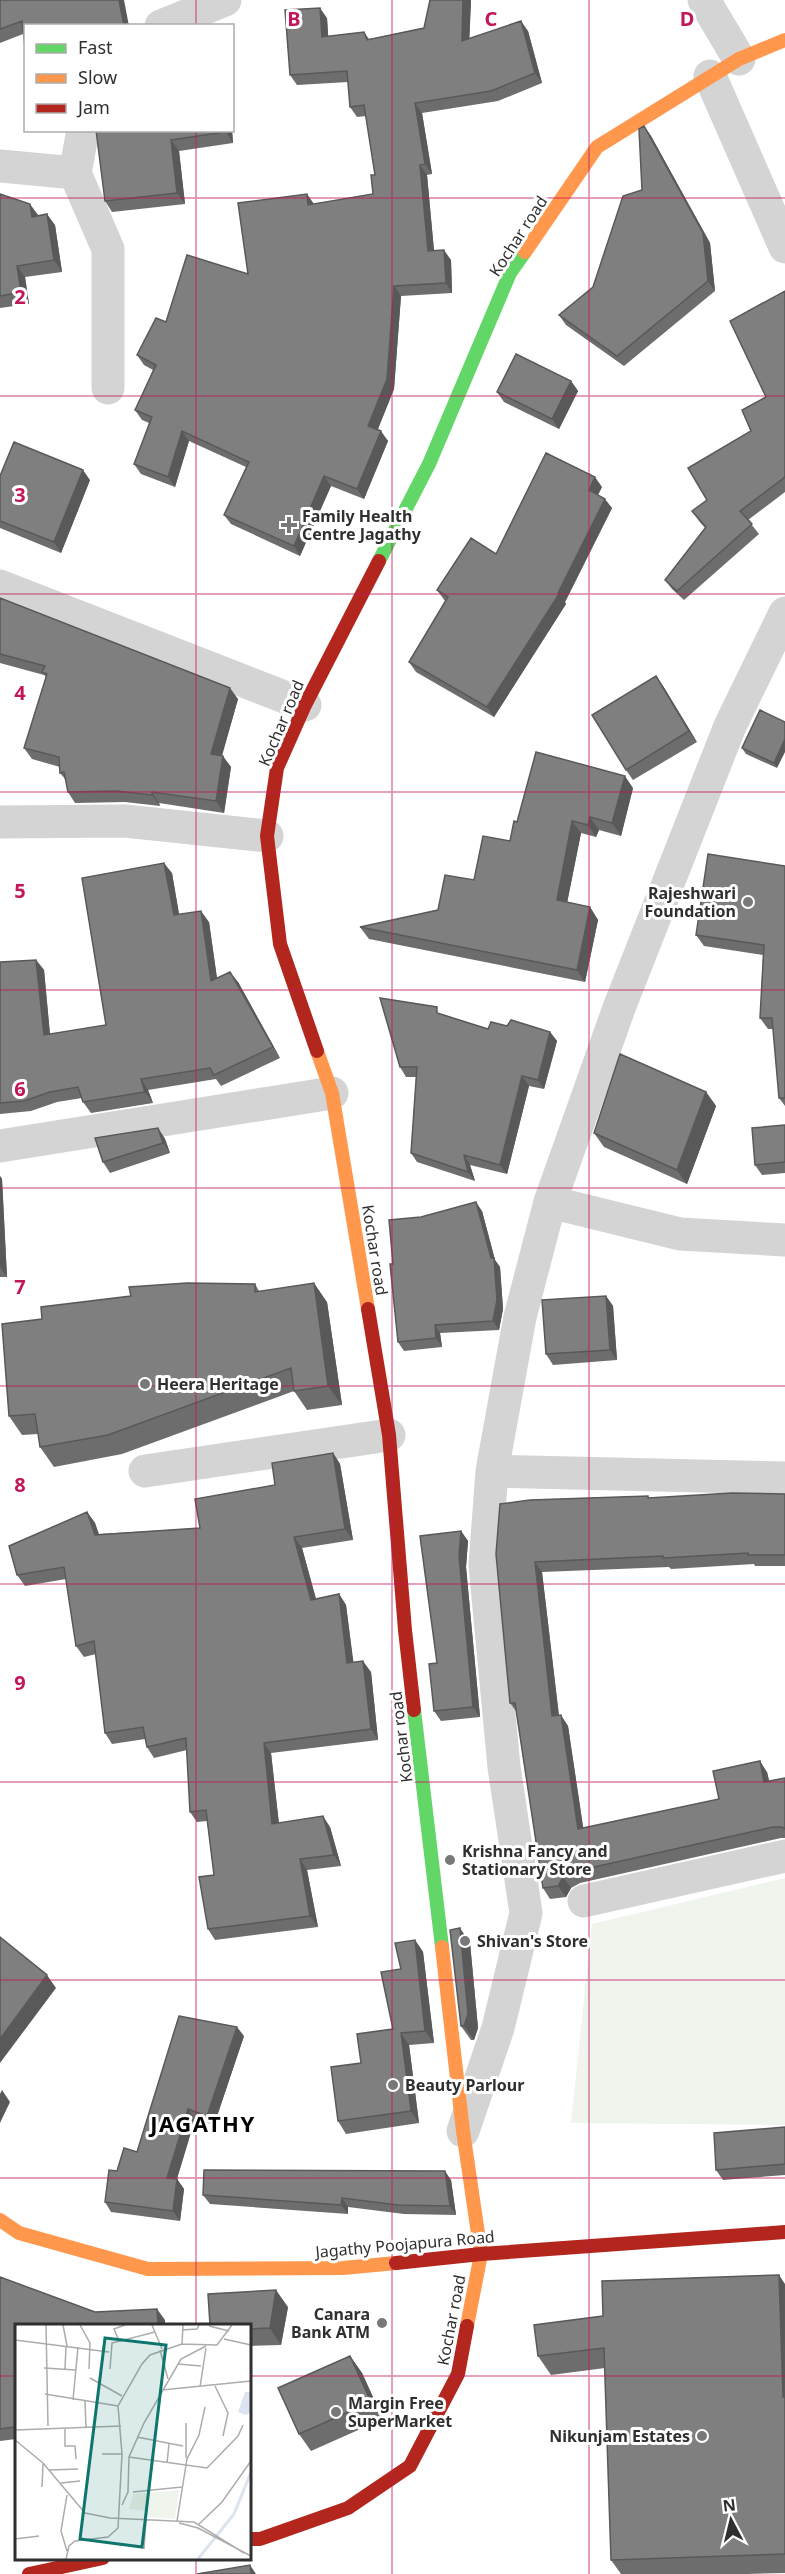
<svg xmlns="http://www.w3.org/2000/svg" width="785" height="2574" viewBox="0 0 785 2574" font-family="'Noto Sans',sans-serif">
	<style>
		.green { fill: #eff4ec }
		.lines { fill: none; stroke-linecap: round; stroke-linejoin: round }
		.street { stroke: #d4d4d4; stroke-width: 33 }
		.fast { stroke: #63d668; stroke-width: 14 }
		.slow { stroke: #ff974d; stroke-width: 14 }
		.jam { stroke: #b3261e; stroke-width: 14 }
		.wall { fill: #6d6d6d }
		.shaded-wall { fill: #595959 }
		.building { fill: #7f7f7f; stroke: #595959; stroke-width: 1.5 }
		.grid { fill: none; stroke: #c2185b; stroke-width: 1.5; stroke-opacity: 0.55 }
		.poi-dot { fill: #787878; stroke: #fff; stroke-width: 2 }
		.labels { text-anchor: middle; stroke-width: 6; stroke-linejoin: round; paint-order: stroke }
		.street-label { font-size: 16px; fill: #2f2f2f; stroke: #fff }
		.poi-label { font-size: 16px; font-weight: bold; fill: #2f2f2f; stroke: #fff; text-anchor: start }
		.district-label { font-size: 22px; font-weight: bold; letter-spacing: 1.5px; fill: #000; stroke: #fff }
		.inset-river { fill: none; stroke: #dbe4f0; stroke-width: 3 }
		.inset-road { fill: none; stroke: #acacac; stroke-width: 1.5 }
		.view { fill: #0f766e; fill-opacity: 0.15; stroke: #0f766e; stroke-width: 3 }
		.inset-edge { fill: none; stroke: #2f2f2f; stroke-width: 3 }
		.grid-label { font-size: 20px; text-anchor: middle; font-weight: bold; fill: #c2185b; stroke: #fff; stroke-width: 6; stroke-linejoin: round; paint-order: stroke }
	</style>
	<rect width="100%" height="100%" fill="#fff"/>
	<path class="green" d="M785,1878V2125L571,2123L592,1924Z"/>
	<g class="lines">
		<path class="street" d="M704,0L739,59
			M161,26L225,0
			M710,76L785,247
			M83,130L75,173L108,249V388
			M0,166L75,173
			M0,586L305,705
			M0,822L125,821L267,836
			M0,1146L332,1093
			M550,1202L680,1234L785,1240
			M145,1471L389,1435
			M492,1471L785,1478
			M584,1901L785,1856
			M463,2131L498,2028L526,1913L504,1767L485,1565L492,1471L520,1317L550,1202L619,1008L730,726L785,613"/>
		<path class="fast" d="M379,561L429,464L510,273L525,252
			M414,1710L442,1947"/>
		<path class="slow" d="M525,252L597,147L739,59L785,40
			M317,1051L332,1093L368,1309
			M442,1947L463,2131L481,2254L467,2326
			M0,2220L19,2233L148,2269L343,2268L396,2263"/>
		<path class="jam" d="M317,1051L280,944L267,836L277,768L305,705L379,561
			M368,1309L389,1435L405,1630L414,1710
			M396,2263L481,2254L785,2232
			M249,2539H260L348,2508L410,2466L458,2374L467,2326
			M29,2574L103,2558"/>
	</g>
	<path class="wall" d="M0,0H124L23,34L0,43Z
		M430,0H471L469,38L528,31L542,83L498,101L422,113L432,174L427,175L434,251L451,260L452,293L401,296L394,389L378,429L388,441L364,499L331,486L300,556L231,524L224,515L246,467L189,441L175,487L141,474L134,464L149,423L142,420L135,410L153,370L144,365L137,355L166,322L248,274L314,204L373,194L375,175L366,116L357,117L350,107L348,82L297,85L290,75L327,18L328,36L364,32L369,39L424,28Z
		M644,126L651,136L710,243L715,291L624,366L566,325L559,315L593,287L642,190Z
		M96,130H232L233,143L179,151L185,204L112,212L105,201Z
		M0,194L38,215L55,225L62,272L25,277L29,304L0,308Z
		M785,291V492L748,520L759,534L684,600L672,589L665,580L705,528L699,521L692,511L707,500L751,431L766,397Z
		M571,381L578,391L559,429L504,402L497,392Z
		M0,476L90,480L61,553L0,528Z
		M602,487L598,495L612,508L565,602L566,604L494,717L416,672L409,662L445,601L437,590Z
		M0,598L238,699L222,756L231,767L224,813L159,803L160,806L125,802L75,803L68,792L66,780L60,773V767L32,759L24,748L46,677L44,675L0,663Z
		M663,686L697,742L633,780L626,770Z
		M760,710L777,768L746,754L742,748Z
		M633,788L621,836L599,830L596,837L581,833L567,903L590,907L598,920L585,982L369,939L360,927L438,910L474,880L510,841L517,822Z
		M785,866V1106L779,1098L773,1029H768L760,1018L763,955L704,946L696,935Z
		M172,873L179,914L209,922L217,979L238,982L280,1058L221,1086L216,1079L148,1090L153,1103L91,1113L83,1102L82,1098L57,1102L31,1111L0,1114V962L36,960L44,970L50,1034L106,1025Z
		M442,1014L488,1029L507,1026L550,1032L557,1041L544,1089L529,1086L507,1174L470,1165L475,1181L417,1162L411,1153L416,1077H406L400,1067Z
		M706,1092L716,1106L687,1184L604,1147L594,1133Z
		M785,1125V1173L762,1175L755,1165Z
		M158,1128L165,1139L170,1153L110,1173L103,1162Z
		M0,1176L2,1179L7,1277H0Z
		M482,1211L495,1260L500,1267L503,1309L499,1330L440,1333L442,1347L404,1351L398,1342L393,1264Z
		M255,1284L259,1291L327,1302L342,1405L307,1410L294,1391L122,1454L54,1467L40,1447L38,1434L22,1435L9,1416L42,1319Z
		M606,1296L613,1306L617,1360L553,1365L546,1354Z
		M333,1453L340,1464L353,1540L302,1548L316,1599L339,1594L346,1605L353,1662L371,1672L378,1740L271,1753L279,1823L330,1827L341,1866L307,1870L318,1927L215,1940L208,1929L214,1875L207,1821L197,1822L190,1812L187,1750L154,1758L147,1747L145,1739L112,1744L105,1733L96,1654L84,1657L76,1646L66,1579L25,1586L17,1575L87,1512L95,1523L99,1534L200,1528Z
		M785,1494V1566H755L754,1564L671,1569L669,1567L542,1572L559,1715L568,1726L583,1828L719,1799L767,1772L769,1781L785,1778V1838H781L580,1883L571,1888L566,1897L550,1899L543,1888L516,1711L510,1703L530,1500L650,1498Z
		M461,1531L468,1541L466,1567L480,1717L441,1721L434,1711L437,1663Z
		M415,1940L423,1952L434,2043L409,2045L419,2123L346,2134L338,2121L361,2063L393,2029L401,1969Z
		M470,1943L478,2028L474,2040H471L461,2026Z
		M244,2036L214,2125L195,2119L177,2179L184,2189L180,2221L111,2212L105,2202L117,2171L137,2152Z
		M785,2127V2175L723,2180L716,2170Z
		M451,2180L456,2215L404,2214L348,2207V2214L210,2204L203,2195Z
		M0,2277L95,2312L165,2320L16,2325V2439L0,2441Z
		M785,2284V2573L747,2574H621L611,2560L605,2368L551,2375L538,2356L603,2316Z
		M288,2307L281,2345L249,2346V2325Z
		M350,2356L362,2373L383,2419L311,2451L299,2434Z"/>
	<path class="shaded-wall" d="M119,0H124L129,26H124Z
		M463,0H471L469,51L462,41Z
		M320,8L327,18L329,47L322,37Z
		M521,21L528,31L542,83L535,73Z
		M415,103L422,113L432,174L425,164Z
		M644,126L651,136L710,243L715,291L708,281Z
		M225,130H232L233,143L226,132Z
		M171,140L179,151L185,204L177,193Z
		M420,165L427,175L435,261L428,251Z
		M307,194L314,204L308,205Z
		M30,204L38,215L40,228L32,217Z
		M47,214L55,225L62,272L54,260Z
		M444,250L451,260L452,293L446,283Z
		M17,266L25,277L29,304L21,292Z
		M394,286L401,296L394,389L375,436L368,426Z
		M571,381L578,391L559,429L552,419Z
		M182,431L189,441L175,487L168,477Z
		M381,431L388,441L364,499L357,489Z
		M83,470L90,480L61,553L54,542Z
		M324,476L331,486L300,556L294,546Z
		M595,477L602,487L595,500L589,490Z
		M605,499L612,508L565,602L566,604L494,717L487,707L558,593Z
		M656,676L663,686L697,742L689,731Z
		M230,688L238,699L219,765L211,754Z
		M785,739V752L777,768L774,763Z
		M223,756L231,767L224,813L216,801Z
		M625,776L633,788L621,836L612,823Z
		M152,792L159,803L160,806L152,795Z
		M590,817L599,830L596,837L588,825Z
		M572,821L581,833L565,913L557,900Z
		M164,863L172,873L181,926L174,915Z
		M590,907L598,920L585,982L577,970Z
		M201,911L209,922L219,992L211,981Z
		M36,960L44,970L51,1046L44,1035Z
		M230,972L238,982L280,1058L273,1047Z
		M550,1032L557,1041L544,1089L538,1080Z
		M522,1076L529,1086L507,1174L500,1165Z
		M141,1079L148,1090L153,1103L145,1092Z
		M706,1092L716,1106L687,1184L677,1170Z
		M158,1128L165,1139L170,1153L163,1143Z
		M464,1155L470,1165L475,1181L468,1172Z
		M0,1176L2,1179L7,1277L0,1267Z
		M476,1202L482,1211L495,1260L500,1267L503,1309L499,1330L493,1321L491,1258Z
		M314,1283L327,1302L342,1405L328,1386Z
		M606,1296L613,1306L617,1360L610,1350Z
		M435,1325L440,1333L442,1347L436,1338Z
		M333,1453L340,1464L353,1540L345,1529Z
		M87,1512L95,1523L102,1546L95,1535Z
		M461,1531L468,1541L466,1567L480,1717L473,1707L459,1556Z
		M294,1537L302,1548L319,1610L311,1600Z
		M535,1562L542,1572L560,1726L552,1716Z
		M339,1594L346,1605L355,1674L347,1663Z
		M363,1661L371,1672L378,1740L371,1729Z
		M561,1715L568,1726L585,1839L578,1829Z
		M264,1743L271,1753L280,1835L272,1824Z
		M760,1761L767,1772L772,1793L764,1782Z
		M323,1816L330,1827L341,1866L334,1855Z
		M300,1859L307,1870L318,1927L310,1916Z
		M563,1877L571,1888L566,1897L558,1886Z
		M460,1928L470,1943L478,2028L474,2040L464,2026Z
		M415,1940L423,1952L434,2043L425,2031Z
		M47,1975L56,1988L0,2063V2039Z
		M237,2027L244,2036L214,2125L207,2116Z
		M401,2033L409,2045L419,2123L411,2111Z
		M2,2090L10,2102L0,2123V2094Z
		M188,2109L195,2119L174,2188L167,2178Z
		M445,2171L451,2180L456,2215L450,2206Z
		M177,2179L184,2189L180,2221L173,2211Z
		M342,2198L348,2207V2214L341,2205Z
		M779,2275L785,2284V2400L783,2397Z
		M276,2290L288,2307L281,2345L270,2328Z
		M157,2309L165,2320V2325H158Z
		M350,2356L362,2373L383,2419L371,2402Z
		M250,2565L256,2574H251Z"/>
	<path class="building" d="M0,0H119L124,26H26V55L22,21L0,29Z
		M430,0H463L462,41L521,21L535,73L491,91L415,103L425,164L420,165L428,251L444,250L446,283L394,286L387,379L368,426L381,431L357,489L324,476L294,546L224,515L249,462L182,431L168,477L134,464L152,417L135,410L156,365L137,355L156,318L166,322L187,255L248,274L238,203L307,194L308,205L373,194L371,175H375L364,105L350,107L347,71L290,75L285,10L320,8L322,37L364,32L367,40L424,28Z
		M644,126L703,233L708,281L617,356L559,315L593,287L623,196L642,190L639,129Z
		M96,130H225L226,132L171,140L177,193L105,201Z
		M0,194L30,204L32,217L47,214L54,260L17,266L21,292L0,296Z
		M785,291V477L740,511L752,524L677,591L665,580L706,527L692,511L707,500L688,468L751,431L742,410L766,397L730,321Z
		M516,354L571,381L552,419L497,392Z
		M14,442L83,470L54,542L0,521V476Z
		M546,453L595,477L589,490L605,499L558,593L559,594L487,707L409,662L448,597L437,590L471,538L496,554Z
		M0,598L230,688L211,754L223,756L216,801L152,792V795L117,791L68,792L64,772L60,773L59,757L24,748L47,674L42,672L45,666L0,654Z
		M656,676L689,731L626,770L592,715Z
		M760,710L785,722V739L774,763L742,748Z
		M536,752L625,776L612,823L590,817L588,825L572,821L557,900L590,907L577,970L360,927L438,910L445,875L474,880L483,836L510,841L514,821L517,822Z
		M708,854L785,866V1098H779L772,1018H760L764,945L696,935Z
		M164,863L174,915L201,911L211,981L230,972L273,1047L214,1075L210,1068L141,1079L145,1092L83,1102L78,1087L50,1092L24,1101L0,1103V962L36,960L44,1035L106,1025L82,878Z
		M380,998L437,1007V1013L488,1029L491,1022L507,1026L511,1020L550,1032L538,1080L522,1076L500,1165L464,1155L468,1172L411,1153L417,1067H400Z
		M620,1054L706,1092L677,1170L594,1133Z
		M785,1125V1162L755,1165L752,1128Z
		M158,1128L163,1143L103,1162L95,1138Z
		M476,1202L491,1258H494L497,1300L493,1321L435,1325L436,1338L398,1342L390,1264H393L389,1220L421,1217Z
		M187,1283L255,1284V1292L314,1283L328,1386L294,1391L291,1368L108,1435L40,1447L35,1414L9,1416L2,1324L42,1319L41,1307L131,1296L129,1287Z
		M606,1296L610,1350L546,1354L542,1300Z
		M333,1453L345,1529L294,1537L311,1600L339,1594L347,1663L363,1661L371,1729L264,1743L272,1824L323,1816L334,1855L300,1859L310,1916L208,1929L199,1877L214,1875L206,1810L190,1812L186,1738L147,1747L143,1727L105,1733L94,1641L76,1646L64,1567L17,1575L9,1546L87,1512L95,1535L200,1528L195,1499L275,1485L272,1463Z
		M732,1493L785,1494V1555H748V1553L663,1558V1556L535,1562L552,1716L561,1715L578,1829L719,1799L713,1771L760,1761L764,1782L785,1778V1829L782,1827H773L572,1872L563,1877L558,1886L543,1888L515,1703H510L496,1554L500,1504L530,1500L648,1496V1498Z
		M461,1531L459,1556L473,1707L434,1711L429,1664L437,1663L420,1536Z
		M460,1928L468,2014L464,2026H461L450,1930Z
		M0,1937L47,1975L0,2039Z
		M415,1940L425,2031L401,2033L411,2111L338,2121L331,2067L361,2063L357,2034L393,2029L381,1972L401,1969L395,1943Z
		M179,2016L237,2027L207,2116L188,2109L167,2178L177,2179L173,2211L105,2202L109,2170L117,2171L124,2148L137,2152Z
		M785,2127V2164L716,2170L714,2133Z
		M204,2170L445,2171L450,2206L398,2205L342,2198L341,2205L203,2195Z
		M779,2275L783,2397H785V2554L611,2560L604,2348L538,2356L534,2325L603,2316L602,2281Z
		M0,2277L95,2312L157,2309L158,2325H16V2428L14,2427L0,2429Z
		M276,2290L270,2328L249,2329V2325H210L208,2294Z
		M350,2356L371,2402L299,2434L278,2388Z
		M250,2565L251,2574H197Z"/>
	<path class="grid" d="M196,0V26M392,0V2574M589,0V2574M196,130V2325M0,198H785M0,396H785M0,594H785M0,792H785M0,990H785M0,1188H785M0,1386H785M0,1584H785M0,1782H785M0,1980H785M0,2178H785M0,2376H16M249,2376H785M196,2558V2574"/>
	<g class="poi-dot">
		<path d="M286 516h6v6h6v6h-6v6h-6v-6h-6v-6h6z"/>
		<circle cx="748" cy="902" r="6"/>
		<circle cx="145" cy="1384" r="6"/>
		<circle cx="450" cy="1860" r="6"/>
		<circle cx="465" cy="1941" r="6"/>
		<circle cx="393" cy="2085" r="6"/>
		<circle cx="382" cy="2323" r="6"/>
		<circle cx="336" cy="2412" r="6"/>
		<circle cx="702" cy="2436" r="6"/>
	</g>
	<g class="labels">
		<g class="street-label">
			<text transform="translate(518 236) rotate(-57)" y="6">Kochar road</text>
			<text transform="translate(281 723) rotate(-67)" y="6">Kochar road</text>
			<text transform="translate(375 1250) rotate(81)" y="6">Kochar road</text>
			<text transform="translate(401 1737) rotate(-97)" y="6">Kochar road</text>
			<text transform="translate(405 2244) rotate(-5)" y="6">Jagathy Poojapura Road</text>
			<text transform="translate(451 2320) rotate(-79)" y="6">Kochar road</text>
		</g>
		<g class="poi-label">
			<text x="302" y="522">Family Health<tspan x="302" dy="18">Centre Jagathy</tspan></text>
			<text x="736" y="899" text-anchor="end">Rajeshwari<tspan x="736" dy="18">Foundation</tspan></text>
			<text x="157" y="1390">Heera Heritage</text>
			<text x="462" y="1857">Krishna Fancy and<tspan x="462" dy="18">Stationary Store</tspan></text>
			<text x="477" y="1947">Shivan's Store</text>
			<text x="405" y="2091">Beauty Parlour</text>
			<text x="370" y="2320" text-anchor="end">Canara<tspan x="370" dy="18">Bank ATM</tspan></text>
			<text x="348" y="2409">Margin Free<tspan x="348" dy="18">SuperMarket</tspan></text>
			<text x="690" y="2442" text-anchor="end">Nikunjam Estates</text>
		</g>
		<g class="district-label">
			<text x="203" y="2132">JAGATHY</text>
		</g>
	</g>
	<g transform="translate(15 2324)">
		<rect width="236" height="236" fill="#fff"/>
		<path d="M164,166L160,195L132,193L131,187L114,185L118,170Z" fill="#eff4ec"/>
		<path d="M230,68H235V89L231,91L223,88Z" fill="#dbe4f0"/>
		<path class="inset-river" d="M183,235L219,190L236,148"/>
		<path class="inset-road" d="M31,1L33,102M48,1L52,22M65,1L75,19L74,45M137,1L147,25M194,2L214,7M167,6L182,5L184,1M209,15L236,21M0,16L94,28M104,17L99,5L110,1M167,20L168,1M145,26L153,55M163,40L186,42M29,44L61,46M50,45L51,22M95,45L97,19L140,8M75,54L107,72M200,62L213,89L208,112M185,63L191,24M147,66L236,57M30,70L103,82M58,76L63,23M70,77L71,104M171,99V134M50,104V122H60L61,135M0,106L106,102M122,113L168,122M0,116L28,139L70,189L95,194L179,198L229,229M87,130H107M114,133L192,144L223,112L228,101M152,139L154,120M34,146L63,145M46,159L65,157M27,163L28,140M118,168L167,163M107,181L113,168L114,133L129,99L166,35L191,22M162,197L172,135L184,111L190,83M164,199L183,204L236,232M184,200L207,178L236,137M0,215L24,212M129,225L131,196M52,227L46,207L52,171M51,235L54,222L60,217L93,213L103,204L107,130L103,82L127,40L135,31L167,20L202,21L217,1"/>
		<path class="view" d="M90,14L151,21L127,223L65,215Z"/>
		<rect width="236" height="236" class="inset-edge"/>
	</g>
	<g class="grid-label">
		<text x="294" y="26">B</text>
		<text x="491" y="26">C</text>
		<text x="687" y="26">D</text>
		<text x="20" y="304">2</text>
		<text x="20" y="502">3</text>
		<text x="20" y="700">4</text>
		<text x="20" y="898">5</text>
		<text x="20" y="1096">6</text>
		<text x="20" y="1294">7</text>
		<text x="20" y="1492">8</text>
		<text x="20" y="1690">9</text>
	</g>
	<rect x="24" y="24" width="210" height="108" fill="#ffffff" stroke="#acacac" stroke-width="1.5"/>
	<rect x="36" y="44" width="30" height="9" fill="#63d668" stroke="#acacac" stroke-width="1.5"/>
	<text x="78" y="54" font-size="18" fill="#2f2f2f">Fast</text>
	<rect x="36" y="74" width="30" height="9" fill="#ff974d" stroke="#acacac" stroke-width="1.5"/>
	<text x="78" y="84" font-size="18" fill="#2f2f2f">Slow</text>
	<rect x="36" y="104" width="30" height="9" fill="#b3261e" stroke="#acacac" stroke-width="1.5"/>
	<text x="78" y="114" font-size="18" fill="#2f2f2f">Jam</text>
	<g transform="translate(731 2520) rotate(353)" stroke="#ffffff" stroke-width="4.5" paint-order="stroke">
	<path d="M0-4.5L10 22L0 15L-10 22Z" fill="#2f2f2f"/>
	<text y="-9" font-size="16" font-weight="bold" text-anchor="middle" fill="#2f2f2f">N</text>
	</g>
</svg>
